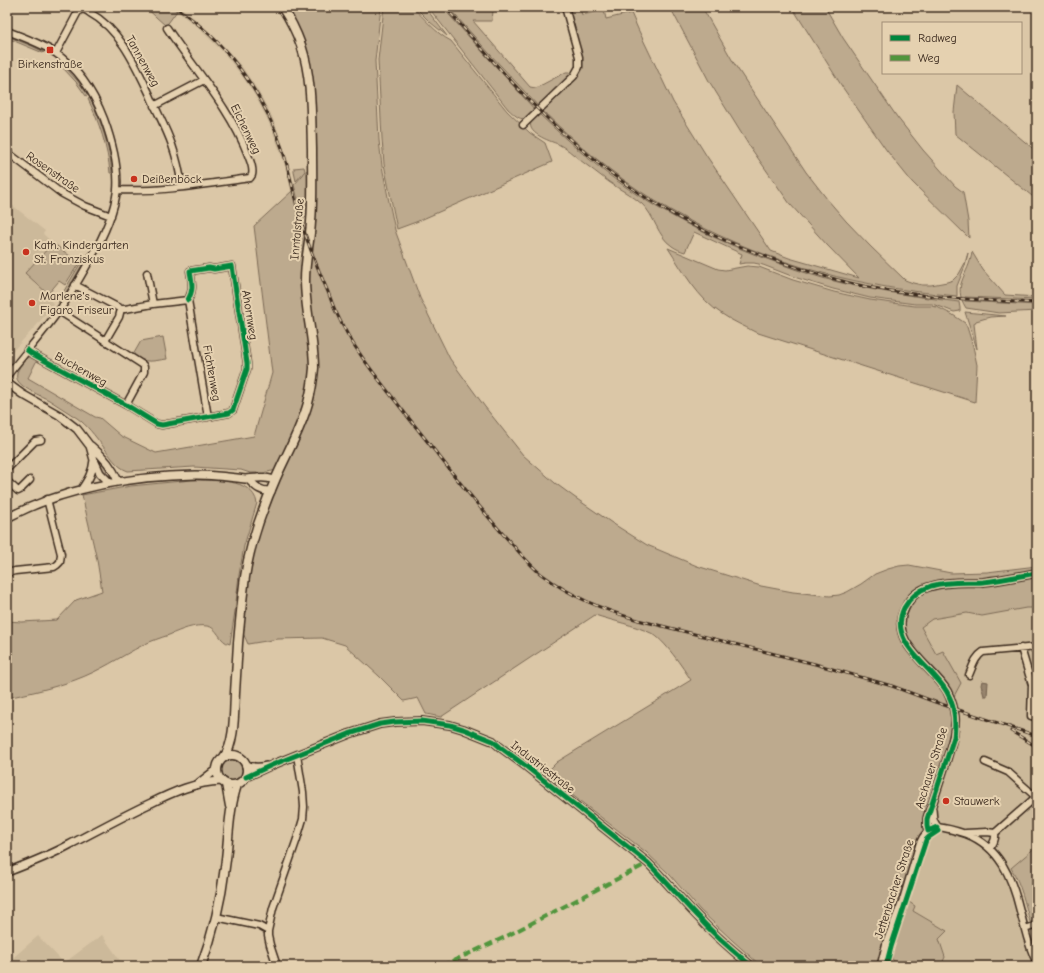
<svg xmlns="http://www.w3.org/2000/svg" width="1044" height="973" viewBox="0 0 1044 973" font-family="'Comic Neue',sans-serif">
	<style>
		.built { fill: #ccb99a }
		.green { fill: #bdaa8e; stroke: #7c6a56 }
		.water { fill: #97846d; stroke: #72604d }
		.lines { fill: none; stroke-linecap: round; stroke-linejoin: round }
		.minor-casing { stroke: #3b2a1e; stroke-width: 9 }
		.tertiary-casing { stroke: #3b2a1e; stroke-width: 10 }
		.secondary-casing { stroke: #3b2a1e; stroke-width: 11 }
		.minor { stroke: #e5d1b0; stroke-width: 6 }
		.tertiary { stroke: #e5d1b0; stroke-width: 7 }
		.secondary { stroke: #e5d1b0; stroke-width: 8 }
		.rail-casing { stroke: #3b2a1e; stroke-width: 3 }
		.rail { stroke: #e5d1b0; stroke-width: 1.5; stroke-dasharray: 4.5; stroke-linecap: butt }
		.quiet { stroke: #51953d; stroke-width: 4; stroke-dasharray: 8 4; stroke-linecap: butt }
		.cycleway-casing { stroke: #e5d1b0; stroke-width: 8 }
		.cycleway { stroke: #00873e; stroke-width: 5 }
		.poi-dot { fill: #c8321e; stroke: #e5d1b0; stroke-width: 1.5 }
		.labels { text-anchor: middle; stroke-width: 4; stroke-linejoin: round; paint-order: stroke }
		.street-label { font-size: 12px; fill: #3b2a1e; stroke: #e5d1b0 }
		.poi-label { font-size: 12px; fill: #3b2a1e; stroke: #e5d1b0; text-anchor: start }
	</style>
	<rect width="100%" height="100%" fill="#dbc7a7"/>
	<filter id="ink" filterUnits="userSpaceOnUse"><feTurbulence type="fractalNoise" baseFrequency=".025" numOctaves="2"/><feDisplacementMap in="SourceGraphic" scale="8" xChannelSelector="R" yChannelSelector="G"/><feConvolveMatrix kernelMatrix="1 2 1 2 8 2 1 2 1" color-interpolation-filters="sRGB"/></filter>
	<g filter="url(#ink)">
		<path class="built" d="M171,7H180L200,23L196,26Z
			M442,7H448L489,53L539,107L536,111Z
			M202,25L226,49L243,68L257,89L272,116L278,131L288,162L307,233L306,241L300,223L284,163L273,133L267,119L253,92L244,79L223,52L198,28Z
			M542,110L564,131L613,172L644,194L684,217L712,232L753,249L795,265L835,276L913,291L957,296L959,302L920,297L873,290L841,283L814,276L751,254L710,236L682,222L642,197L610,175L576,148L538,113Z
			M7,201L45,231L43,234L53,243L26,273L48,294L46,297L54,304L36,326L7,357Z
			M1026,608H1037V846L1011,868L1004,872L1012,894L1034,962L1031,966H941L945,957L939,939L947,931L913,911L915,906L909,902L926,845L916,844L919,837L942,651L936,655L921,627L932,619L967,613L982,616Z
			M102,935L124,966H7V963L38,936L64,963Z"/>
		<path class="green" d="M145,7H171L177,11L166,26Z
			M285,7H381L375,61L379,140L382,166L388,197L395,230L420,298L450,359L485,407L523,455L555,483L574,497L612,523L647,545L697,566L761,586L793,592L830,596L839,595L847,592L861,584L875,574L888,569L899,566L909,565L951,573L987,572L1037,566V569L984,579L946,581L909,596L901,607L899,614L898,629L942,688L952,709L953,729L926,819L924,832L919,837L916,844L902,896L879,966H761L732,940L700,910L670,875L646,852L545,774L557,762L691,680C683,668 664,639 651,633C634,625 613,621 595,615L441,717L426,714L418,698L404,701L379,676L345,645L322,638L278,639L248,644L242,631L249,576L254,550L261,525L307,413L313,390L308,291L312,90Z
			M384,7H412C425,18 435,33 451,41L507,111L530,133L545,143L552,162L416,222L397,229L384,164L382,139L378,60Z
			M415,7H425L447,36L430,22Z
			M428,7H442L536,111C523,122 521,121 508,109Z
			M448,7H494L493,11L492,21H473L530,87L536,88L566,72H570L573,75L539,107L489,53Z
			M670,7H702L735,65L806,172L827,199L846,221L870,246L905,280L913,283L922,285H931L947,282L953,280L959,274L965,263L968,253L965,266L957,286V296C928,293 899,290 871,284C780,267 686,228 612,171C587,152 564,132 542,110L580,68L568,11L580,8L582,15L604,10L606,19L631,13L638,29L673,102L706,155L771,251L789,258L859,278L827,245L790,204L748,144L709,81Z
			M792,7H825L843,38L897,117L923,150L955,186L963,192L968,221L969,238L912,182L887,151L843,88Z
			M7,36L32,46L44,52L43,53L7,38Z
			M65,67L77,80L88,95L86,96L76,82L63,68Z
			M957,85L1037,152V200L955,134L954,112Z
			M90,98C101,121 110,147 112,173H110C108,148 99,122 88,99Z
			M538,113C561,135 584,156 609,175C661,214 718,242 778,263C799,271 820,278 842,283C880,292 920,297 959,302L960,308V311L954,312L941,307L932,304H915L870,298L833,289L794,277L763,265L754,263H745L739,264L742,254L694,232L685,252C681,251 676,249 672,246C657,236 655,216 642,204C632,195 620,190 609,182C599,175 590,167 580,160C573,154 566,148 558,144C550,141 524,133 532,120C533,118 536,115 538,113Z
			M304,167L305,171L296,181L294,172V168Z
			M309,168V216L303,218L294,185Z
			M292,191L300,223L306,241L311,371L303,411L277,470L262,473H250L241,470L194,467L128,471C116,467 110,455 102,445C95,436 87,425 77,418C68,412 58,406 49,400C41,396 22,388 18,381C13,372 23,363 28,357H31L37,360L28,378L95,417L100,418L121,436L156,453L254,436L272,373L254,226Z
			M53,243L79,263L65,285L59,281L48,294L25,273Z
			M668,248L718,269L725,270L747,266L759,267L793,280L834,292L870,300L915,306H931L937,307L953,315L965,323L967,327L973,346L977,365L975,402L755,332C744,326 732,321 722,314C698,299 683,271 668,248Z
			M972,252L983,270L1005,295L1037,297V300L965,297V301L1037,305V311L999,313L966,308C951,284 969,276 972,252Z
			M80,264L82,265L60,303H59L58,301Z
			M965,312L1006,316L990,317L976,321L974,324L977,349Z
			M163,337L167,359C151,361 147,364 133,355L141,341Z
			M96,454C101,460 109,467 106,475H105L99,464Z
			M192,480C213,481 252,477 257,503L244,546L239,575L235,611L230,644C219,642 218,627 207,626C194,624 181,630 169,635C160,638 151,641 143,645C120,657 100,671 75,680C53,688 30,693 7,698V621L22,622L57,620L76,600L102,591L97,560L82,495L131,486Z
			M1037,575V608H1026L982,616L967,613L932,619L921,627L936,654L943,651L961,683L953,698L906,637L903,621L912,601L921,594L940,586Z
			M219 770a12 12 0 1 1 24 0a12 12 0 1 1-24 0Z
			M1037,846V921L1030,922C1025,904 1021,884 1011,868Z
			M909,902L915,906L913,911L947,931L939,939L945,957L941,966H900L892,959V948Z"/>
		<path class="water" d="M982,681L988,682L987,696H984L981,685Z"/>
		<g class="lines">
			<g class="minor-casing">
				<path id="minor" d="M7,31C23,37 40,43 54,52C78,68 94,93 104,119C112,141 119,166 117,190C114,215 102,239 90,260C80,278 70,296 58,312C42,334 24,354 7,376
					M56,53L79,10C84,9 86,10 90,13C120,29 136,66 150,95C157,112 166,128 172,145C177,159 180,173 182,187
					M154,106L204,80
					M523,125L574,76L579,67V57L565,7
					M7,152L61,193L85,206L111,216
					M117,190C159,192 201,185 243,179L250,178L252,175C254,168 250,161 248,155C230,108 195,70 167,28
					M147,273L153,304
					M75,285L121,309H125L153,304L188,300
					M188,300L208,417
					M59,311L143,365L144,367V372L126,405
					M105,341L119,317L121,309
					M27,350L31,353L126,405L157,424L162,425L229,413L233,410L247,369V363L232,266L214,269L209,268L190,271C192,284 194,289 188,300
					M7,468H8L35,441L41,440
					M7,481L18,491L20,490L30,480
					M7,573L15,571L54,567L57,565L60,562L61,554L47,499
					M1021,648L1032,685L1031,716L1037,717
					M969,675C973,666 975,657 983,652L1037,647
					M985,762L1008,772L1036,797
					M937,827C947,828 957,831 966,834C1000,847 1012,878 1020,911C1025,928 1028,947 1037,963
					M966,833L987,832L995,833L1037,796
					M990,848C994,843 996,839 995,833
					M216,917L259,926L268,931
					M1025,929L1037,925
					M277,966L270,945L268,936V931L273,908L297,839L303,819L304,807L303,792L297,755"/>
			</g>
			<g class="tertiary-casing">
				<path id="tertiary" d="M7,383L22,394L59,415L77,429L90,446L94,460L100,473L110,483
					M91,446C103,456 112,466 118,481
					M248,479C255,486 260,492 271,491
					M82,489C88,480 93,472 94,460
					M7,518C66,487 131,476 196,475C213,475 229,477 245,479C249,479 253,478 257,478C264,477 269,478 275,480
					M246,765C253,768 259,768 266,766
					M246,777L272,765L349,734L380,724L395,722L422,721L450,725L463,729L493,741L500,747L527,767L648,863C666,881 683,902 701,920C716,937 734,951 751,966
					M199,783L217,769
					M928,831L927,826V819C928,814 930,810 932,805C937,790 942,774 947,759C951,745 956,732 955,717C954,708 951,699 947,691C932,666 887,642 905,608C910,597 920,589 932,586C949,581 966,583 983,582C1001,580 1019,576 1037,573
					M7,872C28,864 49,856 69,845C96,831 123,816 151,803C173,792 196,782 221,781
					M881,966L887,942L904,898L920,844C923,836 928,830 937,827L933,820L932,809"/>
			</g>
			<g class="secondary-casing">
				<path id="secondary" d="M217 770a15 15 0 1 1 30 0a15 15 0 1 1-30 0Z
					M224,757C235,743 234,711 235,693C236,676 237,659 238,643C240,621 242,599 245,577C250,543 262,510 276,478C287,453 301,429 308,403C311,392 313,380 314,368C314,339 305,310 305,280C305,260 310,241 311,222C313,198 312,173 312,149C311,114 312,78 301,45C296,31 290,19 282,7
					M226,784L230,806
					M201,966C213,934 221,901 225,867C229,840 228,812 237,785"/>
			</g>
			<use href="#minor" class="minor"/>
			<use href="#tertiary" class="tertiary"/>
			<use href="#secondary" class="secondary"/>
			<g class="rail-casing">
				<path id="rail" d="M175,7C225,40 262,91 282,148C290,172 294,197 301,221C308,245 318,269 328,292C331,299 333,307 337,314C352,347 375,375 397,403C414,425 432,447 449,469C469,494 489,519 511,543C521,554 530,565 541,574C572,597 601,609 638,620L815,664L892,686L935,702L1037,736
					M445,7C488,55 529,105 579,147C618,181 664,212 711,234C732,244 754,252 775,260C806,271 837,281 868,287C924,298 981,300 1037,303
					M1011,731L1037,747"/>
			</g>
			<use href="#rail" class="rail"/>
			<path class="quiet" d="M442,966L503,938L648,863"/>
			<g class="cycleway-casing">
				<path id="cycleway" d="M27,350L31,353L126,405L157,424L162,425L229,413L233,410L247,369V363L232,266L214,269L209,268L190,271C192,284 194,289 188,300
					M246,777L272,765L349,734L380,724L395,722L422,721L450,725L463,729L493,741L500,747L527,767L648,863C666,881 683,902 701,920C716,937 734,951 751,966
					M937,827L928,831L927,826V819L954,737C956,722 955,706 947,692C933,667 887,643 904,608C910,597 919,590 931,586C948,581 966,583 983,582C1001,580 1019,576 1037,573
					M886,966L891,947L926,840L929,837L938,831"/>
			</g>
			<use href="#cycleway" class="cycleway"/>
		</g>
	</g>
	<g class="poi-dot">
		<rect x="46" y="46" width="8" height="8" rx="2"/>
		<circle cx="134" cy="179" r="4"/>
		<circle cx="26" cy="252" r="4"/>
		<circle cx="32" cy="303" r="4"/>
		<circle cx="946" cy="801" r="4"/>
	</g>
	<g class="labels">
		<g class="street-label">
			<text transform="translate(143 61) rotate(61)" y="4">Tannenweg</text>
			<text transform="translate(246 129) rotate(64)" y="4">Eichenweg</text>
			<text transform="translate(53 172) rotate(35)" y="4">Rosenstraße</text>
			<text transform="translate(297 229) rotate(-85)" y="4">Inntalstraße</text>
			<text transform="translate(250 315) rotate(81)" y="4">Ahornweg</text>
			<text transform="translate(81 369) rotate(29)" y="4">Buchenweg</text>
			<text transform="translate(212 373) rotate(80)" y="4">Fichtenweg</text>
			<text transform="translate(543 767) rotate(38)" y="4">Industriestraße</text>
			<text transform="translate(931 768) rotate(-73)" y="4">Aschauer Straße</text>
			<text transform="translate(894 889) rotate(-72)" y="4">Jettenbacher Straße</text>
		</g>
		<g class="poi-label">
			<text x="50" y="68" text-anchor="middle">Birkenstraße</text>
			<text x="142" y="183">Deißenböck</text>
			<text x="34" y="249">Kath. Kindergarten<tspan x="34" dy="14">St. Franziskus</tspan></text>
			<text x="40" y="300">Marlene's<tspan x="40" dy="14">Figaro Friseur</tspan></text>
			<text x="954" y="805">Stauwerk</text>
		</g>
	</g>
	<rect width="1044" height="973" fill="none" stroke="#e5d1b0" stroke-width="24"/>
	<rect x="12" y="12" width="1020" height="949" fill="none" stroke="#3b2a1e" stroke-width="1.5" filter="url(#ink)"/>
	<rect x="882" y="22" width="140" height="52" fill="#e5d1b0" stroke="#a18e76"/>
	<rect x="890" y="35" width="20" height="6" fill="#00873e" stroke="#a18e76"/>
	<text x="918" y="42" font-size="12" fill="#3b2a1e">Radweg</text>
	<rect x="890" y="55" width="20" height="6" fill="#51953d" stroke="#a18e76"/>
	<text x="918" y="62" font-size="12" fill="#3b2a1e">Weg</text>
</svg>
